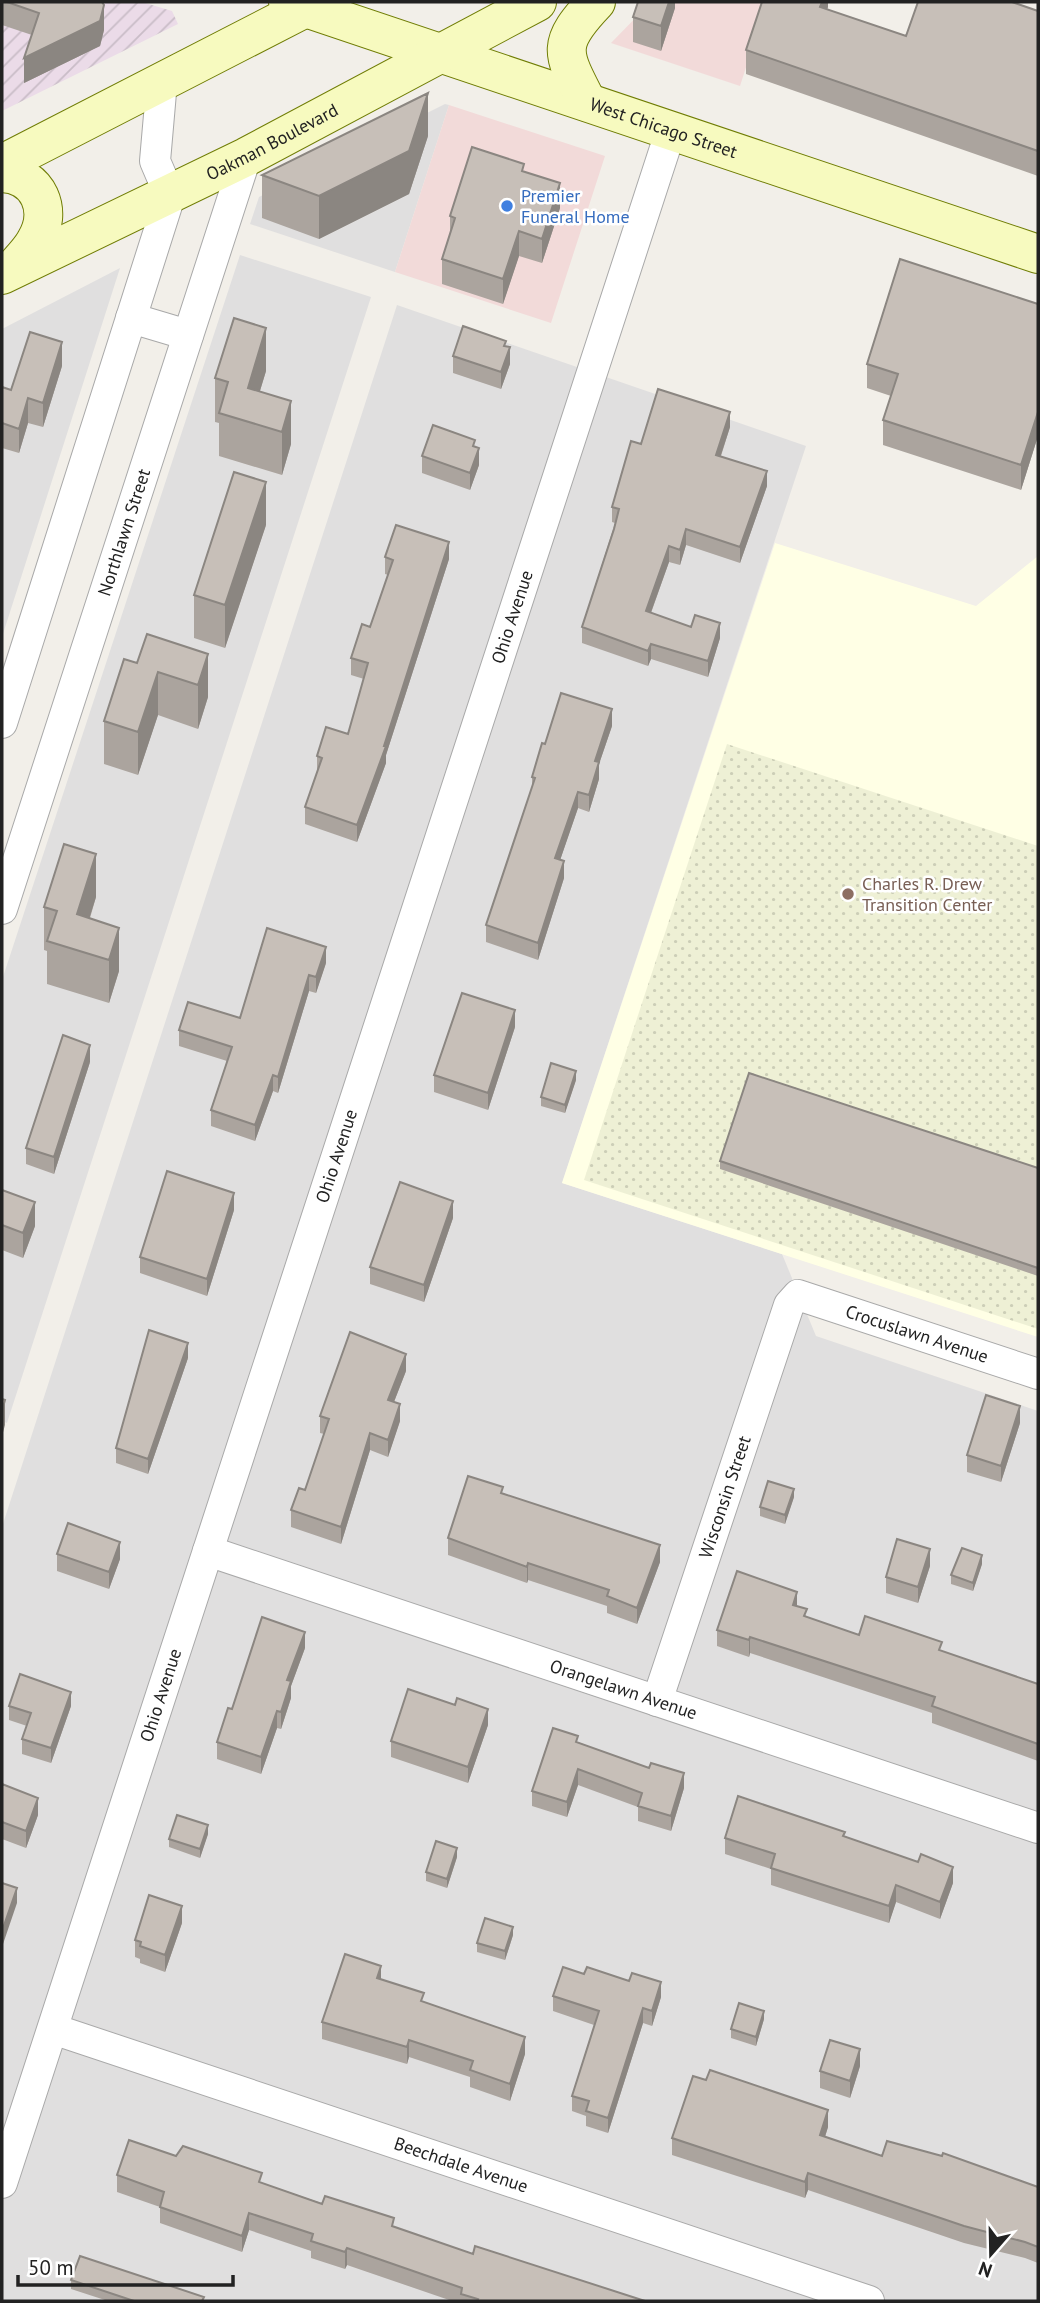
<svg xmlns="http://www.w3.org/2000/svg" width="1040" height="2303" viewBox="0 0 1040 2303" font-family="'PT Sans',sans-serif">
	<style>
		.residential { fill: #e0dfdf }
		.commercial { fill: #f2dad9 }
		.industrial { fill: url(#industrial-furrows) }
		.education { fill: #ffffe5 }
		.farmland { fill: url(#farmland-dots) }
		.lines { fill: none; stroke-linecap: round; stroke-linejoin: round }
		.street-casing { stroke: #a9a9a9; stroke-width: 32 }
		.secondary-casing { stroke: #707d05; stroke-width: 40 }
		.street { stroke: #fff; stroke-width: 30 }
		.secondary { stroke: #f7fabf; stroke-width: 38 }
		.wall { fill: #aba49e }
		.shaded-wall { fill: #8b8681 }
		.building { fill: #c7bfb8; stroke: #8b8681; stroke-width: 2 }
		.shop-dot { fill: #3f7fe0; stroke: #fff; stroke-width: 2.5 }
		.education-dot { fill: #8d6e63; stroke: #fff; stroke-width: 2.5 }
		.labels { text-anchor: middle; stroke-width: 5; stroke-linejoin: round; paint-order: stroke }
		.street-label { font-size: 18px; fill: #222; stroke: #fff }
		.shop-label { font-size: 18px; fill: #366cbe; stroke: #fff; text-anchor: start }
		.education-label { font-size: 18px; fill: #785e54; stroke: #fff; text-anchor: start }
	</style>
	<defs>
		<pattern id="industrial-furrows" width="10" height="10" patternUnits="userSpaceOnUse" patternTransform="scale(1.75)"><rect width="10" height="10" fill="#ebdbe8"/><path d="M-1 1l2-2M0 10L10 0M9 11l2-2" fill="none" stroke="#c9bcc7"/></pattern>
		<pattern id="farmland-dots" width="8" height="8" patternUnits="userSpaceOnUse" patternTransform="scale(1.75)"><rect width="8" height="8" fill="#eef0d5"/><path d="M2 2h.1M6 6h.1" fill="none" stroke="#ccceb7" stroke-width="1.8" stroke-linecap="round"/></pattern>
	</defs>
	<rect width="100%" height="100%" fill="#f2efe9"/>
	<path class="residential" d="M445,104L449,105L395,272L250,224L259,197Z
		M240,255L371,297L7,1423L2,1421V980Z
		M120,268L2,637V329Z
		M397,305L806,446L562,1183L782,1254L816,1336L1038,1411V2301H2V1527Z"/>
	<path class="commercial" d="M651,2H767L740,86L611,43Z
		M449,105L605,156L551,323L395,272Z"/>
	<path class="industrial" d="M2,2H142L172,11L178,24L2,111Z"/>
	<path class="education" d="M775,543L976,606L1038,556V1337L562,1183Z"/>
	<path class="farmland" d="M727,744L1038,846V1329L584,1180Z"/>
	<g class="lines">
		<g class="street-casing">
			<g id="street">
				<path d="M131,318L188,335"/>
				<path d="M2,723L170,196L155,161L162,81"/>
				<path id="s1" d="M2,909L246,157"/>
				<path id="s2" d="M208,1551L1038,1828"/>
				<path id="s3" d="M657,1701L789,1305L798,1295L1038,1374"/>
				<path id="s4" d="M53,2029L869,2301"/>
				<path id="s5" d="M2,2183L671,130"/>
			</g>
		</g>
		<g class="secondary-casing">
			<g id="secondary">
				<path id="s6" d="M288,2L1038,254"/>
				<path d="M587,102C561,52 556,44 596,2"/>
				<path d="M2,164L317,2"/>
				<path d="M2,173C39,175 54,211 35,242C30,251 21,260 14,268"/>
				<path id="s7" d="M2,275L246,157L537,2"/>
			</g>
		</g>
		<use href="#street" class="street"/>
		<use href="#secondary" class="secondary"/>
	</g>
	<path class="wall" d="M2,2H102L104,30L100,46L24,83L32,35L2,25Z
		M675,2V8L661,51L633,42V17Z
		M828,2L827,10L906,36L1038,11V176L746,74V50Z
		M428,136L409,194L319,239L262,218V175Z
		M524,172L560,208L542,263L519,256L503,304L442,284V259L450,234V216Z
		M1038,304V436L1021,490L883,445V420L891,396L867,388V364Z
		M506,346L510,364L501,389L453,373V356Z
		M62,366L43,427L28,423L19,453L2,448V387L11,390Z
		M266,371L260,391L291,444L282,475L219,456V423L215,422V378Z
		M730,427L721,456L767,486L740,563L686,545L680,565L669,562L651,613L720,638L708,677L651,659L648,666L582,643V627L615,523L612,522V507L641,444Z
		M475,447L479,465L470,490L422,473V456Z
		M266,525L225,648L194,638V595Z
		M385,557L449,559L386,755V763L357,842L305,824V807L317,773V756L348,734L364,679L351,675V658L370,627L388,575L385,574Z
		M208,654V697L198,729L158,715L138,775L104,764V721L137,663Z
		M612,726L599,764V779L589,812L578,808L560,860L564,878L538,960L486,942V925L532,787V777L545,744Z
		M96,897L90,918L119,971L109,1003L47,984V951L44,950V907Z
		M326,963L316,993L309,991L278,1093L273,1091L255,1141L211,1126V1110L227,1061L179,1046V1030L240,1018Z
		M515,1027L488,1110L434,1092V1075Z
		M90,1062L54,1174L26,1164V1148Z
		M576,1080L565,1113L541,1106V1097Z
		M720,1161L1038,1168V1276L720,1169Z
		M2,1190L35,1226L23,1258L2,1250Z
		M234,1210L207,1296L140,1273V1257Z
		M453,1218L424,1302L370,1284V1267Z
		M188,1358L148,1474L116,1463V1448Z
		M406,1371L394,1402L400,1421L388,1457L370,1450L341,1544L291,1527V1510L305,1490L324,1434L320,1433V1416Z
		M1020,1423L1001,1482L967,1472V1455Z
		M503,1493L660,1562L637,1624L607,1613V1606L528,1580L527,1583L448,1555V1538Z
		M794,1497L785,1524L760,1516V1507Z
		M57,1554L120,1559L109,1589L57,1571Z
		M982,1564L973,1591L951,1584V1575Z
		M930,1566L918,1603L886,1593V1577Z
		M797,1606L807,1617L859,1635L942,1651L1038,1684V1761L932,1723V1713L750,1653L749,1657L717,1646V1630Z
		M305,1648L291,1686V1698L281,1729L277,1728L261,1774L217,1759V1742L232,1709Z
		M9,1706H71L51,1763L22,1754V1739L27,1726L9,1720Z
		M488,1725L468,1783L391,1757V1741Z
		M578,1742L684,1788L671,1831L638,1821V1807L578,1785L567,1817L532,1806V1791Z
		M2,1784L38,1815L26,1848L2,1839Z
		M208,1834L200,1858L169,1847V1839Z
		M845,1836L953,1883L940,1919L896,1902L889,1923L771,1885V1869L725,1854V1838Z
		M457,1857L447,1888L426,1881V1872Z
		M182,1923L165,1972L140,1963V1959L135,1957V1940Z
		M513,1935L505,1960L477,1952V1943Z
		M584,1974L661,1997L652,2026L643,2023L608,2133L586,2126V2116L572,2111V2096L594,2025L553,2011V1996Z
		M381,1980L525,2054L510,2101L470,2087V2077L409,2057L407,2064L322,2039V2022Z
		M764,2019L756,2046L731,2038V2029Z
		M860,2066L850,2098L820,2088V2071Z
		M706,2080L828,2127L825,2137L882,2156L1038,2187V2263L1025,2258L964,2243L808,2190L805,2198L672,2155V2138Z
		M117,2175L262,2183L473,2254L645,2301H452L347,2265L345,2269L311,2258V2251L249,2230L242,2252L160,2223V2207L117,2192Z
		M71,2280L204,2301H108L71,2289Z"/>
	<path class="shaded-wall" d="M669,2H675V8L661,51V26Z
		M822,2H828V7L820,32V7Z
		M104,5V30L100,46L24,83V58Z
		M428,93V136L409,194L319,239V196Z
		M560,183V208L542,263V239Z
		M519,231V256L503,304V279Z
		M266,328V371L250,423L248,388Z
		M62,342V366L43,427V403Z
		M510,347V364L501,389V372Z
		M28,398V423L19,453V429Z
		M291,401V444L282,475V432Z
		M730,412V427L716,470V455Z
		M1038,412V436L1021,490V465Z
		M479,448V465L470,490V473Z
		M767,471V486L740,563V547Z
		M266,482V525L225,648V605Z
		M686,529V545L680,565V550Z
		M449,542V559L386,755V763L357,842V825Z
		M669,546V562L646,626V611Z
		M720,623V638L708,677V661Z
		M651,644V659L648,666V651Z
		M208,654V697L198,729V685Z
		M158,672V715L138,775V732Z
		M612,709V726L599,764V779L589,812V795L595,761Z
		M578,792V808L555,875V858Z
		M96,854V897L79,951L77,914Z
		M564,861V878L538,960V943Z
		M119,928V971L109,1003V960Z
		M326,947V963L316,993V977Z
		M309,975V991L278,1093V1077Z
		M515,1010V1027L488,1110V1093Z
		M90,1045V1062L54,1174V1157Z
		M576,1071V1080L565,1113V1105Z
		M273,1075V1091L255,1141V1125Z
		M234,1193V1210L207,1296V1279Z
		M453,1201V1218L424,1302V1285Z
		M35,1202V1226L23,1258V1233Z
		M188,1343V1358L148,1474V1459Z
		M406,1354V1371L388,1417V1400Z
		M5,1400V1425L2,1436V1411Z
		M400,1404V1421L388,1457V1440Z
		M1020,1406V1423L1001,1482V1466Z
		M370,1433V1450L341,1544V1527Z
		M794,1489V1497L785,1524V1515Z
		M120,1542V1559L109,1589V1572Z
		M660,1545V1562L637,1624V1608Z
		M930,1549V1566L918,1603V1587Z
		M982,1555V1564L973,1591V1583Z
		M528,1563V1580L527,1583V1567Z
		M797,1592V1608L793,1605Z
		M305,1632V1648L291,1686V1698L281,1729V1712L287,1680Z
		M750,1637V1653L749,1657V1640Z
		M71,1692V1706L51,1763V1748Z
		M488,1709V1725L468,1783V1767Z
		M277,1711V1728L261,1774V1757Z
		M578,1769V1785L567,1817V1802Z
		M684,1773V1788L671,1831V1816Z
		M38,1798V1815L26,1848V1831Z
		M208,1825V1834L200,1858V1849Z
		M457,1848V1857L447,1888V1879Z
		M953,1867V1883L940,1919V1902Z
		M896,1885V1902L889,1923V1906Z
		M17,1888V1903L2,1947V1931Z
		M182,1906V1923L165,1972V1955Z
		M513,1927V1935L505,1960V1951Z
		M381,1966V1983L377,1978Z
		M661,1982V1997L652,2026V2011Z
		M643,2008V2023L608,2133V2118Z
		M764,2011V2019L756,2046V2037Z
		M525,2037V2054L510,2101V2084Z
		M409,2040V2057L407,2064V2047Z
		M860,2049V2066L850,2098V2081Z
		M828,2110V2127L820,2152V2135Z
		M808,2173V2190L805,2198V2182Z
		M249,2213V2230L242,2252V2236Z
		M347,2248V2265L345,2269V2252Z"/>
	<path class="building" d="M7,2H102L104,5L100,21L24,58L39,13Z
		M638,2H669L661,26L633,17Z
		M762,2H822L820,7L906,36L918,2H1012L1038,11V151L746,50Z
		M428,93L409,151L319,196L262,175Z
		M472,147L524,164L522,171L560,183L542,239L519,231L503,279L442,259L455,218L450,216Z
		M900,259L1038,304V412L1021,465L883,420L898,374L867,364Z
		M234,318L266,328L248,388L291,401L282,432L219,413L228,382L215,378Z
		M463,326L506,341L504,346L510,347L501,372L453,356Z
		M30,332L62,342L43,403L28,398L19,429L2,423V387L11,390Z
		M658,389L730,412L716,455L767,471L740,547L686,529L680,550L669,546L646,611L691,627L695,615L720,623L708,661L651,644L648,651L582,627L614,529L619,509L612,507L631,441L641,444Z
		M433,425L475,440L473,446L479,448L470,473L422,456Z
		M234,472L266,482L225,605L194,595Z
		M396,525L449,542L384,746H386L357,825L305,807L322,758L317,756L326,727L348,734L368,663L351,658L362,624L370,627L393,560L385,557Z
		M147,634L208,654L198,685L158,672L138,732L104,721L124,659L137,663Z
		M561,693L612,709L595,761L599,762L589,795L578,792L555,858L564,861L538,943L486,925L535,778L532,777L542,743L545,744Z
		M64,844L96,854L77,914L119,928L109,960L47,941L57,911L44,907Z
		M267,928L326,947L316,977L309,975L278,1077L273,1075L255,1125L211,1110L232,1047L179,1030L188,1002L240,1018Z
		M462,993L515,1010L488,1093L434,1075Z
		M63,1035L90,1045L54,1157L26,1148Z
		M551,1063L576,1071L565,1105L541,1097Z
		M749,1073L1038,1168V1268L720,1161Z
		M167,1171L234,1193L207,1279L140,1257Z
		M400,1182L453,1201L424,1285L370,1267Z
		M2,1190L35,1202L23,1233L2,1225Z
		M149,1330L188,1343L148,1459L116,1448Z
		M350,1332L406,1354L388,1400L400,1404L388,1440L370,1433L341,1527L291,1510L299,1488L305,1490L329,1419L320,1416Z
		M986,1395L1020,1406L1001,1466L967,1455Z
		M2,1399L5,1400L2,1411Z
		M468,1476L503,1487L501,1493L660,1545L637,1608L607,1596L609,1590L528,1563L527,1567L448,1538Z
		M768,1481L794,1489L785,1515L760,1507Z
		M68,1523L120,1542L109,1572L57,1554Z
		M897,1539L930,1549L918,1587L886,1577Z
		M962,1548L982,1555L973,1583L951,1575Z
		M737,1571L797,1592L793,1605L807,1609L804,1616L859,1635L865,1616L942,1642L939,1650L1038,1684V1744L932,1706L935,1697L750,1637L749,1640L717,1630Z
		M262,1617L305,1632L287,1680L291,1681L281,1712L277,1711L261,1757L217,1742L228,1708L232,1709Z
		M20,1674L71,1692L51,1748L22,1739L31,1713L9,1706Z
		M408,1689L455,1705L457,1698L488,1709L468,1767L391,1741Z
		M553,1728L578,1736L576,1742L649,1768L651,1763L684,1773L671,1816L638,1806L642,1793L578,1769L567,1802L532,1791Z
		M2,1784L38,1798L26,1831L2,1822Z
		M738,1796L845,1832L843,1836L918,1862L921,1854L953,1867L940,1902L896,1885L889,1906L771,1868L775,1854L725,1838Z
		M177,1815L208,1825L200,1849L169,1839Z
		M436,1841L457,1848L447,1879L426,1872Z
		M2,1883L17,1888L2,1931Z
		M149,1895L182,1906L165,1955L140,1946L141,1942L135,1940Z
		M485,1918L513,1927L505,1951L477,1943Z
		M345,1954L381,1966L377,1978L424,1993L421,2001L525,2037L510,2084L470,2070L473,2061L409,2040L407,2047L322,2022Z
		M563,1967L584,1974L587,1967L629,1981L632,1973L661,1982L652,2011L643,2008L608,2118L586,2111L589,2101L572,2096L599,2011L553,1996Z
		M739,2003L764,2011L756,2037L731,2029Z
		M830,2040L860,2049L850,2081L820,2071Z
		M710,2070L828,2110L820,2135L882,2156L887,2141L942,2156L943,2153L1038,2187V2247L1025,2242L964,2226L808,2173L805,2182L672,2138L693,2076L706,2080Z
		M129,2140L176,2156L183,2146L262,2173L259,2182L322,2204L325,2196L394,2218L392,2226L473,2254L475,2246L645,2301H477L478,2299L461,2294L462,2288L347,2248L345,2252L311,2241L313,2234L249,2213L242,2236L160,2207L164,2192L117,2175Z
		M80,2256L204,2297L202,2301H134L71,2280Z"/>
	<circle class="shop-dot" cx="507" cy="206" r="7"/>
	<circle class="education-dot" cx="848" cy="894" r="7"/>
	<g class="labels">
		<g class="street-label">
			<text dy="6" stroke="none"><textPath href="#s6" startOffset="396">West Chicago Street</textPath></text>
			<text dy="6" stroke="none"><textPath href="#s7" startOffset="301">Oakman Boulevard</textPath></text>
			<text dy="6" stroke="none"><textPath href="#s1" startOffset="396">Northlawn Street</textPath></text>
			<text dy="6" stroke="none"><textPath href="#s5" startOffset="1647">Ohio Avenue</textPath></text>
			<text dy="6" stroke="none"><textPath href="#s5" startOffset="1080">Ohio Avenue</textPath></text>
			<text dy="6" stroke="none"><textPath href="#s3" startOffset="556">Crocuslawn Avenue</textPath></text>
			<text dy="6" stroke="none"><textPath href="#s3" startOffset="215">Wisconsin Street</textPath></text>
			<text dy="6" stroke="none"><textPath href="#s2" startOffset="438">Orangelawn Avenue</textPath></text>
			<text dy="6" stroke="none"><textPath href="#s5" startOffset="513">Ohio Avenue</textPath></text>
			<text dy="6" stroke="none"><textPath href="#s4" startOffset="430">Beechdale Avenue</textPath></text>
		</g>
		<g class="shop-label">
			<text x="521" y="202">Premier<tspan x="521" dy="21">Funeral Home</tspan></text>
		</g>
		<g class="education-label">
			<text x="862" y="890">Charles R. Drew<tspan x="862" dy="21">Transition Center</tspan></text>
		</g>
	</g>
	<rect width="1040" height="2303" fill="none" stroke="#222222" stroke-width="7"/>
	<g transform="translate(991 2254) rotate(200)" stroke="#ffffff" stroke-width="5" paint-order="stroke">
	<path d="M0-5L12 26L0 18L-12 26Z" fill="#222222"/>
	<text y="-10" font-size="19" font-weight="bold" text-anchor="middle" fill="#222222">N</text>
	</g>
	<path d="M18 2275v10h215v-10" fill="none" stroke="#222222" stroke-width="3.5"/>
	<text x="28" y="2275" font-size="21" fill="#222222" stroke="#ffffff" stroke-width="5" paint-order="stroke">50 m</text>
</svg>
